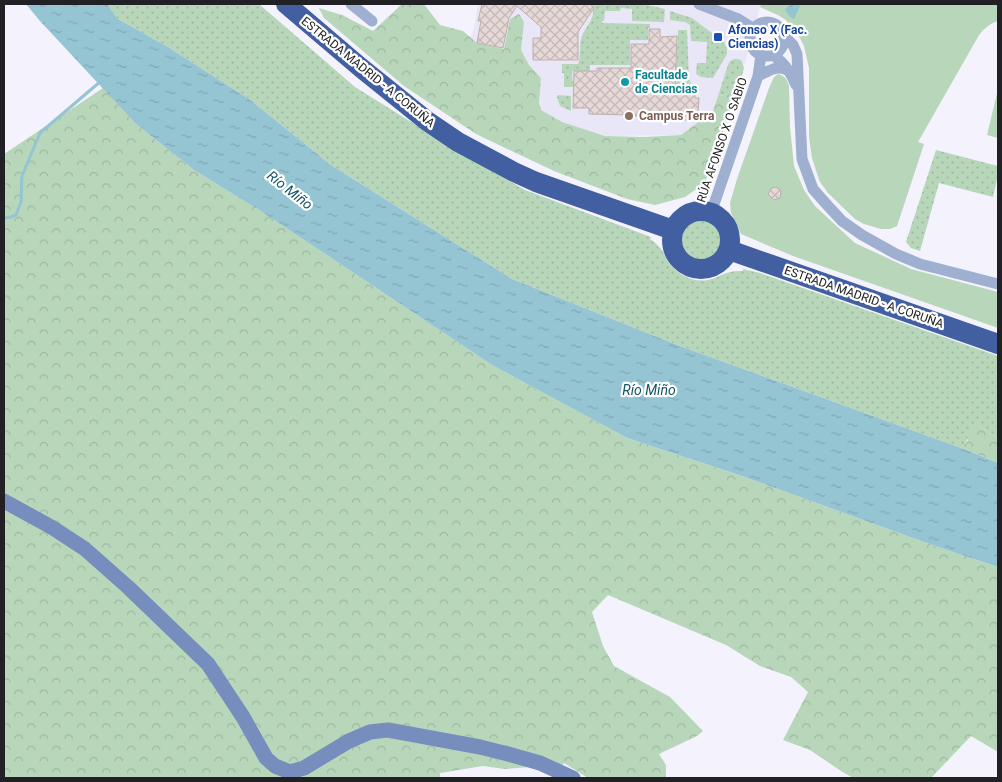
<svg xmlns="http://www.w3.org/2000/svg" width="1002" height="782" viewBox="0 0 1002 782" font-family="Roboto,sans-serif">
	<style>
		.built { fill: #e9e6f8 }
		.grass { fill: url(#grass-dots) }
		.forest { fill: url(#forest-crowns) }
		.green { fill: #b8d7ba }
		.water { fill: url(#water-ripples) }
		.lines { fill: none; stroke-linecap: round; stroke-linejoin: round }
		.stream { stroke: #95c4d3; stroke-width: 3 }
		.building { fill: url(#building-cross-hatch); stroke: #bcb0ae }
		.street { stroke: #9fafd0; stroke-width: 11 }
		.secondary { stroke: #778dbd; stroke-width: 15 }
		.highway { stroke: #425fa2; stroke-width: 20 }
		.transit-dot { fill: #1a4fb4; stroke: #fff; stroke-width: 2 }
		.culture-dot { fill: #0f9aa8; stroke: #fff; stroke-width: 2 }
		.education-dot { fill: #8d6e63; stroke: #fff; stroke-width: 2 }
		.labels { text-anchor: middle; stroke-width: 4.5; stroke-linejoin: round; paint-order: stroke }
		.transit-label { font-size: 12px; font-weight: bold; fill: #164399; stroke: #fff; text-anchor: start }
		.street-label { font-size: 12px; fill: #212024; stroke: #fff }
		.culture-label { font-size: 12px; font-weight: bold; fill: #0d838f; stroke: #fff; text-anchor: start }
		.education-label { font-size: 12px; font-weight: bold; fill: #785e54; stroke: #fff; text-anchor: start }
		.water-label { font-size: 14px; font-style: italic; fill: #155364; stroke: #fff }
	</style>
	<defs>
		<pattern id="grass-dots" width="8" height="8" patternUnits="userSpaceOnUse" patternTransform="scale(1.25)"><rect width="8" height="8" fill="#b8d7ba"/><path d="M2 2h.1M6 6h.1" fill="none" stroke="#9eb8a0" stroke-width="1.8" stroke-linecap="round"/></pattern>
		<pattern id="forest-crowns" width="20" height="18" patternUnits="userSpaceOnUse" patternTransform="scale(1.25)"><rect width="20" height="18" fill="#b8d7ba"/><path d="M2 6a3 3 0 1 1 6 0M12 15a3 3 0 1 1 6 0" fill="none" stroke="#9eb8a0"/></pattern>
		<pattern id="water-ripples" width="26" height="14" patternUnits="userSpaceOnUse" patternTransform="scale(1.25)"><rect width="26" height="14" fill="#95c4d3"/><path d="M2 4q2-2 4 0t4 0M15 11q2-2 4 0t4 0" fill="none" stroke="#80a8b5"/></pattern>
		<pattern id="building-cross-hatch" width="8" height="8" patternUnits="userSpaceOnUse" patternTransform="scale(1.25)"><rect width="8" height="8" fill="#e5d8d6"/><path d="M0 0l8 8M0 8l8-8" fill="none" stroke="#c4b9b8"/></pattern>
	</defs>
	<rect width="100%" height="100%" fill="#f4f2fd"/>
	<path class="built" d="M478,4H998V21L993,23L984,29L979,35L918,142L924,144L897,226L890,229H881L864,224L855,219L828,193L818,179L812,158L809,137V68L804,46L800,38L786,20L778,15L760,7L737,93L718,96L713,111L682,135L605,136L562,122L541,110L539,103L541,78L529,65L521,51L477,43L470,38L474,28Z"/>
	<path class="grass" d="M107,4H259L355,87L469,158L525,190L651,237L650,239C653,241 657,244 659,247C663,250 665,256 667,260C676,274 692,283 708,280C723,276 725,270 743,271V269L760,273L998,356V438L979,426C972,433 965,440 964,449L680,346L512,279L331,165L249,99L168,47L118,19Z
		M590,4H643L665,9L664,22L632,21V9L621,8L620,11H605L604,21H602V23L650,24V28H648V40H630V65H590V71H572L573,87H564V73H562V64H578C581,56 579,48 581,40C583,27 600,16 590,4Z
		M670,11L692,18L724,42L727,48V54L713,78L701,77L696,74L697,63H706L707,42L691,41L690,25L685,22L670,20Z
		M678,30H687L689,79L695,92H675Z
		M734,59H737L741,60L744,68L737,93L718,96L728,65L730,61Z
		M558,95L571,96V111L560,106L557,97Z
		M936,150L998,166V175L993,197L939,183L920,251L911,248L906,242Z
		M679 240a22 22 0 1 1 44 0a22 22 0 1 1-44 0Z"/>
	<path class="forest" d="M402,4H424L440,25L463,31L477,43L504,49L510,19L519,14L524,22L521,50L529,65L541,78L539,103L541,110L562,122L605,136L644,137L681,135L713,111L718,96L737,93L705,183L685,197L655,205L627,199L554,171L476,134L404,86L324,18L319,8L342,15L373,31Z
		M103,88L136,124L194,170L259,210L492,365L627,438L739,475L935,546L998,567V752L971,736L931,778H853L841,771L810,750L783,740L808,692L791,677L760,666L726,645L608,595L592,612L603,646L614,666L670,697L703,731L697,736L659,754L666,765V778H588L564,763L555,778L530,767L504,769L483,766L440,773V778H4V154Z
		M979,426L998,438V463L964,449V446L968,440L967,435L969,430Z"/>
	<path class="green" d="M761,4H998V21C990,23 984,29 979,35L918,142L924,144L897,226L890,229H881L864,224L855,219L828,193L820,182L812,158L809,137V68L804,46L800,38L786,20L778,15L760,7Z
		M778,74C785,76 787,79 789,86L790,127L794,166L804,190L815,206L855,243L911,269L998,292V328L793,256L741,234L731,213L730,203L737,179L769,88L774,77Z
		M998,89V138L987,135Z"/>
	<path class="water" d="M26,4H107L118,19L168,47L249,99L331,165L512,279L680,346L964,449L998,463V567L935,546L739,475L627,438L492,365L259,210L194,170L136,124L40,21Z
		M792,4H797L800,6L794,19L791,18L785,10L786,8Z"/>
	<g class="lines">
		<path class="stream" d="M4,218L11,217L16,215L21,202L22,176L40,133L101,81"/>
	</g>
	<path class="building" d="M482,4H590L594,8L578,32V60H533V38H541V27L517,6L509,18L503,48L477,43L481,21H478Z
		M649,29H660V37L677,36L675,92H695V98H699L698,112H690V120H677L678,113H661L660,120H646V116H631V115L589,114V108H573L574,71H597V68H631V44H649Z
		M777,187L781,191L780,198L774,200L768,194L771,188Z"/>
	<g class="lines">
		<path class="street" d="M351,4L372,21
			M699,4L738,19L754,29
			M750 39a17 17 0 1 1 34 0a17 17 0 1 1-34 0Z
			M785,37L793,45L797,54L802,159L813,189L829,207L842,221L862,235L896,254L920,264L998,284
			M773,55C785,64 790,71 796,85
			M758,76C769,71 777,64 789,71
			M711,213L758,76L761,55"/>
		<path class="secondary" d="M4,501L53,528L85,549L129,588L208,664L243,717L266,758L275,766L290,772L304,768L349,741L370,732L388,730L480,747L508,754L540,763L573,778"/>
		<path class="highway" d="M286,4L360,67L427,121L458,142L514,172L536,182L673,230
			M672 240a29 29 0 1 1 58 0a29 29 0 1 1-58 0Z
			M729,250L998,344"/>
	</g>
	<rect class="transit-dot" x="713" y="32" width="10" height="10" rx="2.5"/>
	<circle class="culture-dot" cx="625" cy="82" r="5"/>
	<circle class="education-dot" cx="629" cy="116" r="5"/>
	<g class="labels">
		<g class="transit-label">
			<text x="728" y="34">Afonso X (Fac.<tspan x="728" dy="14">Ciencias)</tspan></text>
		</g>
		<g class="street-label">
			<text transform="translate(368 72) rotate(39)" y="4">ESTRADA MADRID - A CORUÑA</text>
			<text transform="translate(722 140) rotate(-71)" y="4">RÚA AFONSO X O SABIO</text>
			<text transform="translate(864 297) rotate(19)" y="4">ESTRADA MADRID - A CORUÑA</text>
		</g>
		<g class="culture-label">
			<text x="635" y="79">Facultade<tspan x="635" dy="14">de Ciencias</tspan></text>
		</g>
		<g class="education-label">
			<text x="639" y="120">Campus Terra</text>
		</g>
		<g class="water-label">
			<text transform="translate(290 190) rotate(38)" y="5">Río Miño</text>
			<text x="649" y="395">Río Miño</text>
		</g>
	</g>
	<rect width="1002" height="782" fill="none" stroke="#212024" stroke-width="10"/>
</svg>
